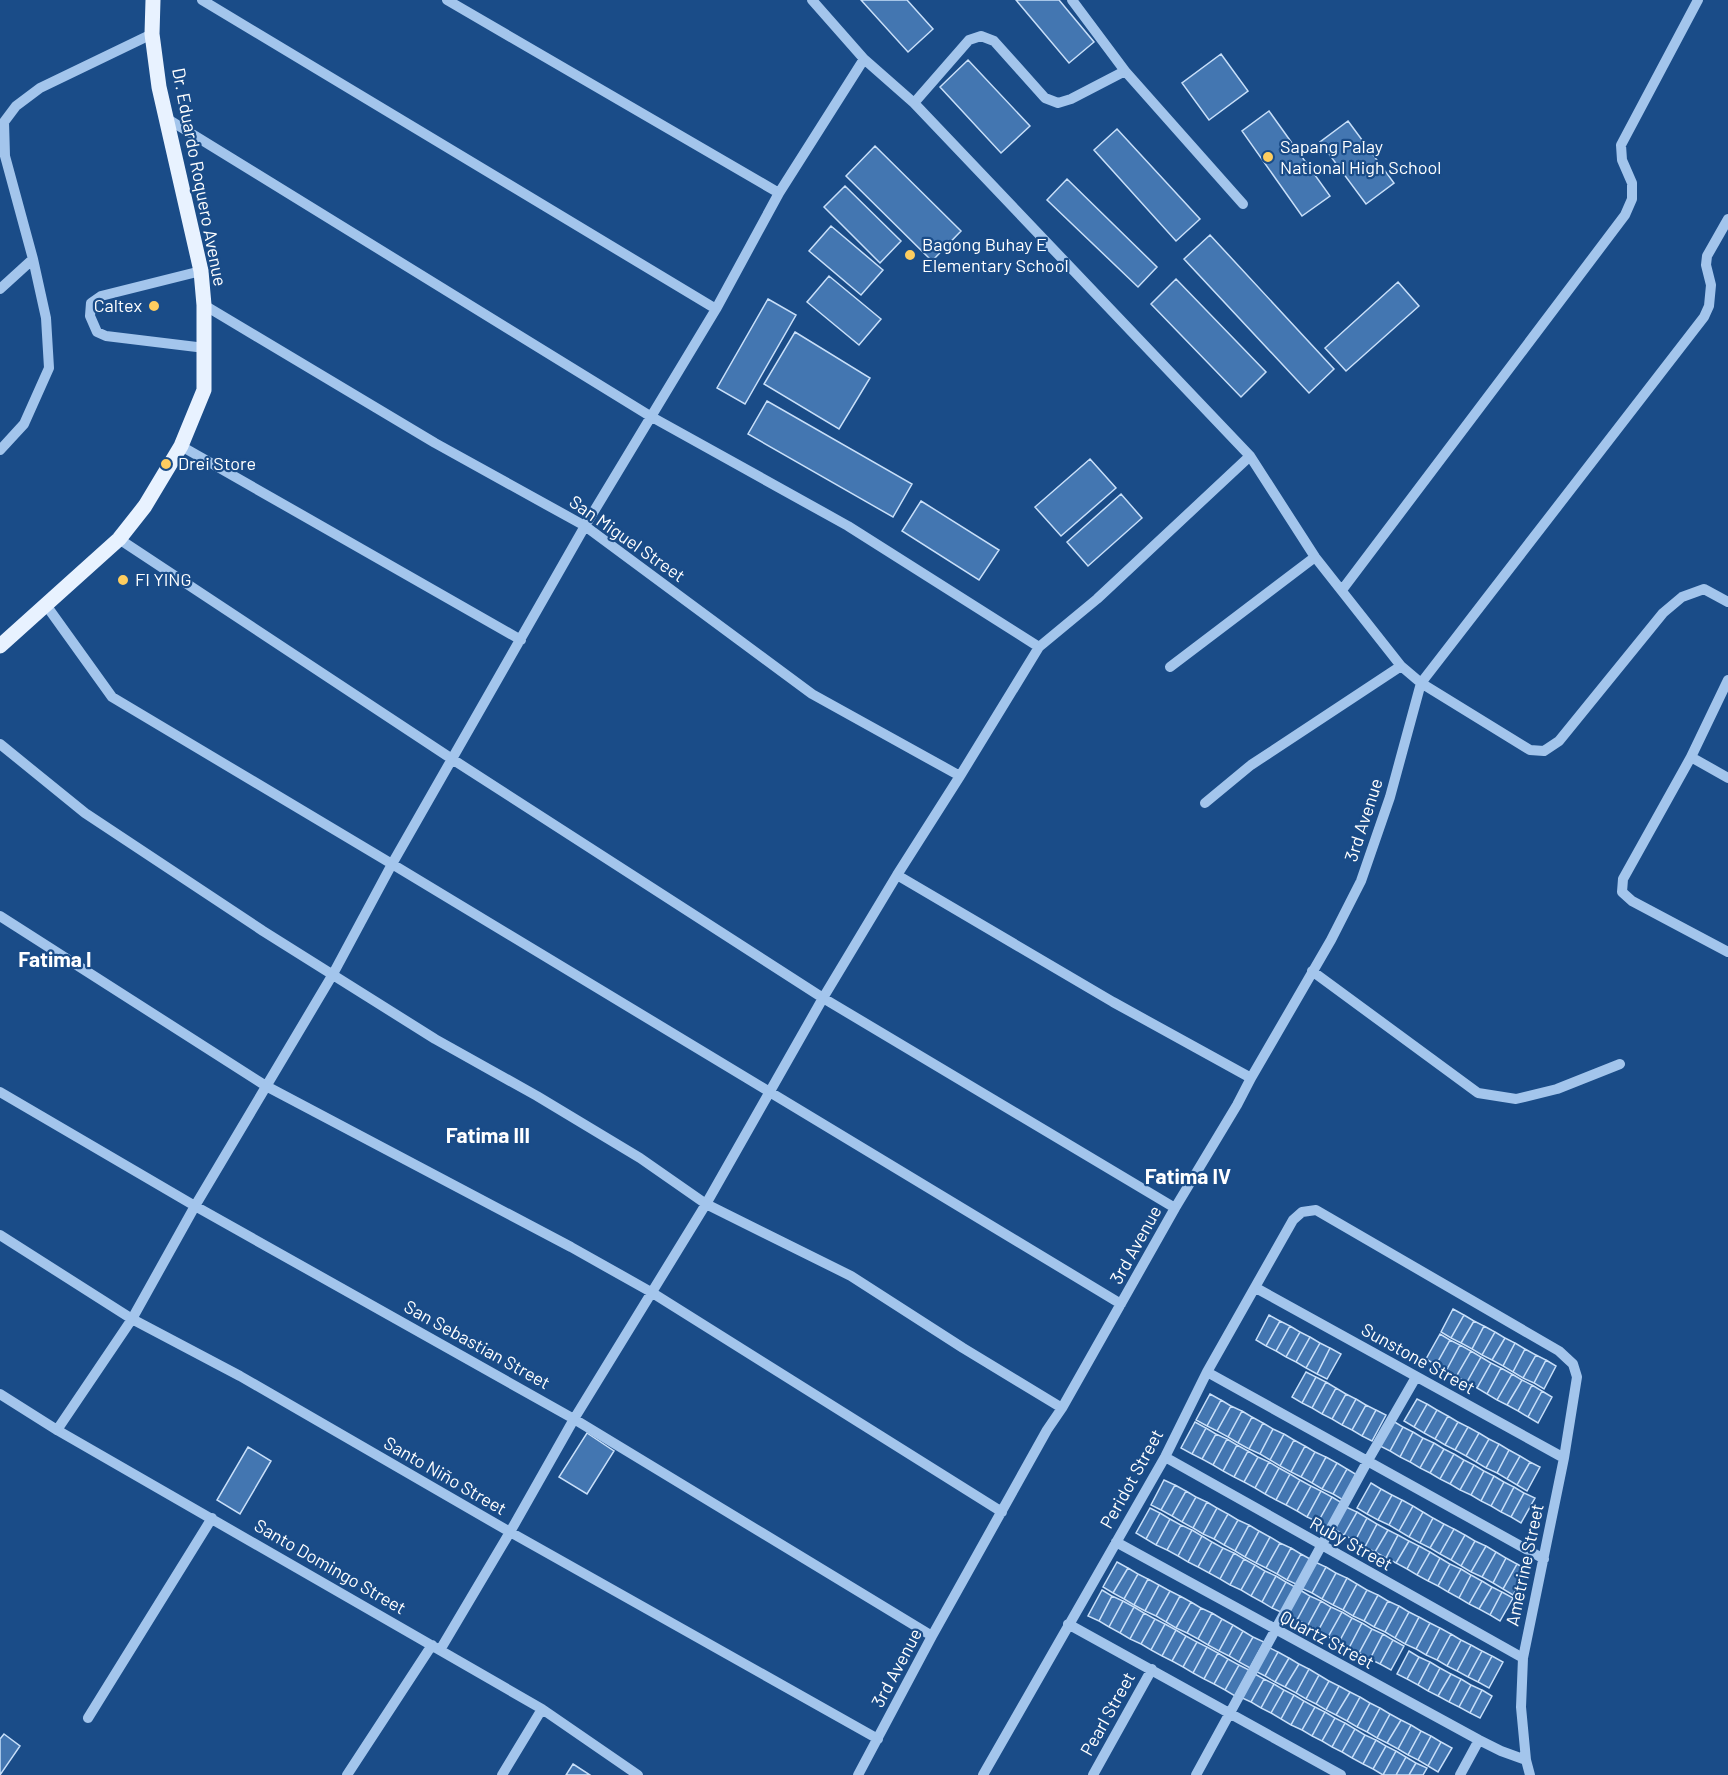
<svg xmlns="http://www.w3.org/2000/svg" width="1728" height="1775" viewBox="0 0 1728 1775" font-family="Barlow,sans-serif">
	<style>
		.building { fill: #4376b1; stroke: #c8dff9; stroke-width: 1.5 }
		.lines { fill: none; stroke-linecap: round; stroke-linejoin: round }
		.minor { stroke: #a3c5ec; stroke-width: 10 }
		.major { stroke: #e8f2ff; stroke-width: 15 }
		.poi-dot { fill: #fecd5f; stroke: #1a4c88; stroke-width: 2 }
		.labels { text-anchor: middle; stroke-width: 4.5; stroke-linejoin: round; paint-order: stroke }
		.poi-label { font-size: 18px; fill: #fff; stroke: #1a4c88; text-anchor: start }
		.street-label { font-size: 18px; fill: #fff; stroke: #1a4c88 }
		.quarter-label { font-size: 21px; font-weight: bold; fill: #fff; stroke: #1a4c88 }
	</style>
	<rect width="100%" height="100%" fill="#1a4c88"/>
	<path class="building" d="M861,0H907L933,29L908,52Z
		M1016,0H1059L1094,42L1069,63Z
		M1221,54L1248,91L1209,120L1182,83Z
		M968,60L1030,126L1001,153L940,87Z
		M1269,111L1330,196L1302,216L1242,131Z
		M1348,121L1394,183L1366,204L1320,142Z
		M1117,129L1200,219L1176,241L1094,150Z
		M875,146L961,231L932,261L846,176Z
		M1067,179L1157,267L1138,287L1047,200Z
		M845,186L901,241L880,263L824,207Z
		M831,226L883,270L861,295L809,251Z
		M1210,235L1334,369L1309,393L1184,259Z
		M829,276L881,319L859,345L807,302Z
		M1176,279L1266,372L1241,397L1151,304Z
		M1398,282L1419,306L1346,371L1325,348Z
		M768,299L796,315L745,404L717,388Z
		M795,332L870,378L839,429L764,384Z
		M767,401L912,484L893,517L748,434Z
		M1090,459L1116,488L1061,536L1035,507Z
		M1121,494L1142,518L1088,566L1067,542Z
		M921,501L999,550L979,580L902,531Z
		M1453,1309L1464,1315L1451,1338L1441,1332Z
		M1269,1315L1280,1321L1266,1346L1256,1340Z
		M1464,1315L1474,1321L1461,1343L1451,1338Z
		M1280,1321L1290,1326L1276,1351L1266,1346Z
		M1474,1321L1484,1326L1472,1349L1461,1343Z
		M1290,1326L1300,1332L1286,1357L1276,1351Z
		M1484,1326L1495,1332L1482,1355L1472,1349Z
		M1300,1332L1310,1337L1296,1362L1286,1357Z
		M1495,1332L1505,1338L1492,1360L1482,1355Z
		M1440,1334L1450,1340L1436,1365L1426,1359Z
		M1310,1337L1320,1343L1306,1368L1296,1362Z
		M1505,1338L1515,1343L1503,1366L1492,1360Z
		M1450,1340L1460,1345L1446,1371L1436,1365Z
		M1320,1343L1330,1348L1317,1374L1306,1368Z
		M1515,1343L1525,1349L1513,1372L1503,1366Z
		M1460,1345L1471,1351L1456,1377L1446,1371Z
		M1330,1348L1341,1354L1327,1379L1317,1374Z
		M1525,1349L1536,1355L1523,1378L1513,1372Z
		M1471,1351L1481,1357L1467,1382L1456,1377Z
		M1536,1355L1546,1360L1534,1383L1523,1378Z
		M1481,1357L1491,1363L1477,1388L1467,1382Z
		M1546,1360L1556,1366L1544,1389L1534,1383Z
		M1491,1363L1501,1368L1487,1394L1477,1388Z
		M1501,1368L1512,1374L1497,1400L1487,1394Z
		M1306,1372L1316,1377L1302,1403L1292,1397Z
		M1512,1374L1522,1380L1507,1405L1497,1400Z
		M1316,1377L1326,1382L1312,1408L1302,1403Z
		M1522,1380L1532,1385L1518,1411L1507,1405Z
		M1326,1382L1336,1388L1322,1414L1312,1408Z
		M1532,1385L1542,1391L1528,1417L1518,1411Z
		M1336,1388L1346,1394L1332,1419L1322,1414Z
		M1542,1391L1552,1397L1538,1423L1528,1417Z
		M1210,1394L1221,1400L1207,1426L1196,1420Z
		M1346,1394L1356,1399L1342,1425L1332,1419Z
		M1356,1399L1366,1405L1352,1430L1342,1425Z
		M1417,1399L1427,1404L1414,1427L1404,1421Z
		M1221,1400L1231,1406L1217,1431L1207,1426Z
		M1427,1404L1437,1410L1424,1433L1414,1427Z
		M1366,1405L1376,1410L1362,1436L1352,1430Z
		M1231,1406L1242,1411L1228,1437L1217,1431Z
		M1376,1410L1386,1415L1372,1441L1362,1436Z
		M1437,1410L1448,1416L1435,1439L1424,1433Z
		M1242,1411L1252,1417L1238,1443L1228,1437Z
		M1448,1416L1458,1422L1445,1445L1435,1439Z
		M1252,1417L1263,1423L1249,1449L1238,1443Z
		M1393,1421L1403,1427L1390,1451L1380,1446Z
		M1195,1422L1206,1428L1192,1454L1181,1448Z
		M1458,1422L1468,1427L1455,1450L1445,1445Z
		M1263,1423L1273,1429L1260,1454L1249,1449Z
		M1403,1427L1413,1432L1400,1457L1390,1451Z
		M1468,1427L1479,1433L1466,1456L1455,1450Z
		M1206,1428L1216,1434L1202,1459L1192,1454Z
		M1273,1429L1284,1434L1270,1460L1260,1454Z
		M1413,1432L1423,1438L1410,1462L1400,1457Z
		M587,1433L614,1451L587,1494L559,1477Z
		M1479,1433L1489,1439L1476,1462L1466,1456Z
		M1216,1434L1227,1439L1213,1465L1202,1459Z
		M1284,1434L1294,1440L1280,1466L1270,1460Z
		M1423,1438L1434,1443L1420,1468L1410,1462Z
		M1227,1439L1237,1445L1223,1471L1213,1465Z
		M1489,1439L1499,1444L1486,1468L1476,1462Z
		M1294,1440L1305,1446L1291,1472L1280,1466Z
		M1434,1443L1444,1449L1430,1473L1420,1468Z
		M1499,1444L1509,1450L1497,1473L1486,1468Z
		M1237,1445L1248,1451L1234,1477L1223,1471Z
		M1305,1446L1315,1452L1301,1477L1291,1472Z
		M248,1447L271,1461L240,1514L217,1500Z
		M1444,1449L1454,1454L1440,1479L1430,1473Z
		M1509,1450L1520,1456L1507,1479L1497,1473Z
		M1248,1451L1258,1457L1244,1482L1234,1477Z
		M1315,1452L1326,1457L1312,1483L1301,1477Z
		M1454,1454L1464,1460L1450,1484L1440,1479Z
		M1520,1456L1530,1462L1517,1485L1507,1479Z
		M1258,1457L1269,1462L1255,1488L1244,1482Z
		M1326,1457L1337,1463L1322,1489L1312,1483Z
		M1464,1460L1474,1465L1460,1490L1450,1484Z
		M1269,1462L1279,1468L1265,1494L1255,1488Z
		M1530,1462L1540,1467L1527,1491L1517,1485Z
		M1337,1463L1347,1469L1333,1494L1322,1489Z
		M1474,1465L1484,1471L1471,1495L1460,1490Z
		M1279,1468L1290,1474L1276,1500L1265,1494Z
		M1347,1469L1357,1475L1343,1500L1333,1494Z
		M1484,1471L1494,1476L1481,1501L1471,1495Z
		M1290,1474L1300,1480L1286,1505L1276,1500Z
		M1494,1476L1504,1482L1491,1506L1481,1501Z
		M1164,1480L1175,1485L1161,1510L1151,1505Z
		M1300,1480L1311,1486L1297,1511L1286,1505Z
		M1504,1482L1514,1487L1501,1512L1491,1506Z
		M1371,1483L1381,1489L1367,1514L1357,1508Z
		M1175,1485L1186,1491L1172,1516L1161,1510Z
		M1311,1486L1321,1491L1307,1517L1297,1511Z
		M1514,1487L1524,1493L1511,1517L1501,1512Z
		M1381,1489L1392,1495L1378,1520L1367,1514Z
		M1186,1491L1196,1497L1182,1522L1172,1516Z
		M1321,1491L1332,1497L1318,1522L1307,1517Z
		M1524,1493L1535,1498L1521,1523L1511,1517Z
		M1392,1495L1402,1500L1389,1525L1378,1520Z
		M1196,1497L1207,1502L1193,1528L1182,1522Z
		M1332,1497L1342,1503L1328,1528L1318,1522Z
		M1402,1500L1413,1506L1399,1531L1389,1525Z
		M1207,1502L1217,1508L1203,1534L1193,1528Z
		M1413,1506L1423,1512L1409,1537L1399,1531Z
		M1346,1507L1357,1512L1344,1535L1334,1529Z
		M1150,1508L1160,1513L1146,1539L1136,1533Z
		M1217,1508L1228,1514L1214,1539L1203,1534Z
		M1357,1512L1367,1518L1355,1541L1344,1535Z
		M1423,1512L1433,1518L1420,1543L1409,1537Z
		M1160,1513L1170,1519L1156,1545L1146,1539Z
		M1228,1514L1238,1520L1224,1545L1214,1539Z
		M1367,1518L1377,1524L1365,1547L1355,1541Z
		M1433,1518L1444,1524L1430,1548L1420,1543Z
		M1170,1519L1181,1525L1167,1550L1156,1545Z
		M1238,1520L1249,1525L1235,1551L1224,1545Z
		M1377,1524L1388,1530L1375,1552L1365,1547Z
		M1444,1524L1454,1529L1440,1554L1430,1548Z
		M1181,1525L1192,1530L1178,1556L1167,1550Z
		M1249,1525L1259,1531L1245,1557L1235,1551Z
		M1454,1529L1465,1535L1451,1560L1440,1554Z
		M1192,1530L1202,1536L1188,1562L1178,1556Z
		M1388,1530L1398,1535L1386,1558L1375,1552Z
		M1259,1531L1270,1537L1256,1563L1245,1557Z
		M1398,1535L1409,1541L1396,1563L1386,1558Z
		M1465,1535L1475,1541L1461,1566L1451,1560Z
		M1202,1536L1212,1542L1198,1567L1188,1562Z
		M1270,1537L1280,1543L1266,1568L1256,1563Z
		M1409,1541L1419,1546L1407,1569L1396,1563Z
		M1475,1541L1486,1546L1471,1572L1461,1566Z
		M1212,1542L1223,1548L1209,1573L1198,1567Z
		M1280,1543L1291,1548L1277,1574L1266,1568Z
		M1419,1546L1430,1552L1417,1575L1407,1569Z
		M1486,1546L1496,1552L1482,1577L1471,1572Z
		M1223,1548L1234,1553L1220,1579L1209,1573Z
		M1291,1548L1301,1554L1287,1580L1277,1574Z
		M1430,1552L1440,1558L1428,1581L1417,1575Z
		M1496,1552L1506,1558L1493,1583L1482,1577Z
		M1234,1553L1244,1559L1230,1585L1220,1579Z
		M1301,1554L1312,1560L1298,1585L1287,1580Z
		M1440,1558L1450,1564L1438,1586L1428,1581Z
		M1506,1558L1517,1564L1503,1589L1493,1583Z
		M1244,1559L1255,1565L1241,1590L1230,1585Z
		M1117,1562L1128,1568L1113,1593L1103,1587Z
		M1315,1562L1326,1567L1312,1593L1301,1588Z
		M1450,1564L1461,1569L1448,1592L1438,1586Z
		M1517,1564L1527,1570L1513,1595L1503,1589Z
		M1255,1565L1265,1571L1251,1596L1241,1590Z
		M1326,1567L1336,1573L1322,1599L1312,1593Z
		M1128,1568L1138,1574L1124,1599L1113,1593Z
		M1461,1569L1471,1575L1459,1598L1448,1592Z
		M1265,1571L1276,1576L1262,1602L1251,1596Z
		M1336,1573L1347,1578L1333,1605L1322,1599Z
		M1138,1574L1148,1579L1134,1605L1124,1599Z
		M1471,1575L1482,1581L1469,1604L1459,1598Z
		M1276,1576L1286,1582L1272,1608L1262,1602Z
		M1347,1578L1357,1584L1343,1610L1333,1605Z
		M1148,1579L1159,1585L1145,1611L1134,1605Z
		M1482,1581L1492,1587L1479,1609L1469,1604Z
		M1286,1582L1297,1588L1283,1613L1272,1608Z
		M1357,1584L1367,1590L1353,1616L1343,1610Z
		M1159,1585L1170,1591L1156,1616L1145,1611Z
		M1492,1587L1502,1592L1490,1615L1479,1609Z
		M1102,1590L1112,1596L1099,1621L1088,1616Z
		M1300,1590L1310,1596L1297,1620L1287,1614Z
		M1367,1590L1378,1595L1364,1621L1353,1616Z
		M1170,1591L1180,1596L1166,1622L1156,1616Z
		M1502,1592L1513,1598L1500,1621L1490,1615Z
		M1378,1595L1388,1601L1374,1627L1364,1621Z
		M1112,1596L1123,1601L1109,1627L1099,1621Z
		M1180,1596L1191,1602L1176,1628L1166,1622Z
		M1310,1596L1321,1601L1308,1625L1297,1620Z
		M1123,1601L1134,1607L1120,1633L1109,1627Z
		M1321,1601L1331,1607L1318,1631L1308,1625Z
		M1388,1601L1399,1606L1385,1632L1374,1627Z
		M1191,1602L1201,1608L1187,1633L1176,1628Z
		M1399,1606L1409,1612L1395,1638L1385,1632Z
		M1134,1607L1144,1613L1130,1639L1120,1633Z
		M1331,1607L1342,1612L1328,1637L1318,1631Z
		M1201,1608L1212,1613L1198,1639L1187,1633Z
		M1342,1612L1352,1618L1339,1642L1328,1637Z
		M1409,1612L1419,1617L1405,1644L1395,1638Z
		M1144,1613L1155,1619L1141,1644L1130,1639Z
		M1212,1613L1222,1619L1208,1645L1198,1639Z
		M1419,1617L1430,1623L1416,1649L1405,1644Z
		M1352,1618L1362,1623L1349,1648L1339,1642Z
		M1155,1619L1165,1624L1151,1650L1141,1644Z
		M1222,1619L1233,1625L1219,1651L1208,1645Z
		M1362,1623L1372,1629L1359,1653L1349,1648Z
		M1430,1623L1440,1628L1426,1655L1416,1649Z
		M1165,1624L1176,1630L1162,1656L1151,1650Z
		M1233,1625L1243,1631L1229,1656L1219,1651Z
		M1440,1628L1451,1634L1437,1660L1426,1655Z
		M1372,1629L1383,1634L1370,1659L1359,1653Z
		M1176,1630L1186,1636L1172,1661L1162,1656Z
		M1243,1631L1253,1637L1239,1662L1229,1656Z
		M1383,1634L1393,1640L1380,1664L1370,1659Z
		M1451,1634L1461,1640L1447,1666L1437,1660Z
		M1186,1636L1197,1642L1183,1667L1172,1661Z
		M1253,1637L1264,1642L1250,1668L1239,1662Z
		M1393,1640L1404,1646L1391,1670L1380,1664Z
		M1461,1640L1471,1645L1457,1671L1447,1666Z
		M1197,1642L1207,1647L1193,1673L1183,1667Z
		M1471,1645L1482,1651L1468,1677L1457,1671Z
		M1207,1647L1218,1653L1204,1679L1193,1673Z
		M1268,1647L1278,1652L1265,1676L1255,1671Z
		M1409,1651L1419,1657L1407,1679L1397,1674Z
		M1482,1651L1492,1656L1478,1682L1468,1677Z
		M1278,1652L1289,1658L1275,1682L1265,1676Z
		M1218,1653L1228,1659L1214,1684L1204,1679Z
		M1492,1656L1503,1662L1489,1688L1478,1682Z
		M1419,1657L1430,1662L1418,1685L1407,1679Z
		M1289,1658L1299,1664L1285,1687L1275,1682Z
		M1228,1659L1239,1665L1225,1690L1214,1684Z
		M1430,1662L1440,1668L1428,1691L1418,1685Z
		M1299,1664L1309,1669L1296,1693L1285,1687Z
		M1239,1665L1249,1670L1235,1696L1225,1690Z
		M1440,1668L1451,1674L1438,1696L1428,1691Z
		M1309,1669L1319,1675L1306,1699L1296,1693Z
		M1253,1673L1264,1679L1251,1702L1240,1697Z
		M1451,1674L1461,1679L1449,1702L1438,1696Z
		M1319,1675L1329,1681L1316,1704L1306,1699Z
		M1264,1679L1274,1684L1261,1708L1251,1702Z
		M1461,1679L1471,1685L1459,1707L1449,1702Z
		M1329,1681L1339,1686L1326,1710L1316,1704Z
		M1274,1684L1284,1690L1271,1713L1261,1708Z
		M1471,1685L1482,1690L1470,1713L1459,1707Z
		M1339,1686L1350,1692L1336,1715L1326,1710Z
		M1284,1690L1294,1695L1281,1719L1271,1713Z
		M1482,1690L1492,1696L1480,1718L1470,1713Z
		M1350,1692L1360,1697L1347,1721L1336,1715Z
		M1294,1695L1304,1701L1291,1725L1281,1719Z
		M1360,1697L1370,1703L1357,1727L1347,1721Z
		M1304,1701L1315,1707L1302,1730L1291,1725Z
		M1370,1703L1380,1708L1367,1732L1357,1727Z
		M1315,1707L1325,1712L1312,1736L1302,1730Z
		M1380,1708L1390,1714L1377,1738L1367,1732Z
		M1325,1712L1335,1718L1322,1741L1312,1736Z
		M1390,1714L1401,1720L1387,1743L1377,1738Z
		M1335,1718L1345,1723L1332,1747L1322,1741Z
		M1401,1720L1411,1725L1398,1749L1387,1743Z
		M1345,1723L1355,1729L1342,1752L1332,1747Z
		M1411,1725L1421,1731L1408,1755L1398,1749Z
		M1355,1729L1365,1735L1352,1758L1342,1752Z
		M1421,1731L1431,1736L1418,1760L1408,1755Z
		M4,1734L20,1746L0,1775V1739Z
		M1365,1735L1376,1740L1363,1764L1352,1758Z
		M1431,1736L1441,1742L1428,1766L1418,1760Z
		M1376,1740L1386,1746L1373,1769L1363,1764Z
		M1441,1742L1452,1748L1438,1772L1428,1766Z
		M1386,1746L1396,1751L1383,1775L1373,1769Z
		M1396,1751L1406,1757L1396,1775H1383Z
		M1406,1757L1416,1763L1409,1775H1396Z
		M1416,1763L1427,1768L1423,1775H1409Z
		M573,1764L590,1775H566Z"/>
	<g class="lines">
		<path class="minor" d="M202,0L716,309
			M447,0L779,193
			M812,0L864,59L914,103L1250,456L1315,557L1401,666L1421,683L1530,750L1544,751L1559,741L1663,613L1682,597L1704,589L1728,602
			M1072,0L1125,71L1243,204
			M914,103L969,40L981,36L994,41L1045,98L1058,103L1071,99L1125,71
			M166,118L650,416L848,526L1039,647
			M201,271L101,296L91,303L90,316L97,332L106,336L205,348
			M0,289L33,259
			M204,305L435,443L585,526L812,694L960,776
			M181,446L521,640
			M0,450L24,424L49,368L46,318L33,259L5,156L4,122L16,106L40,88L152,34
			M119,539L452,759L823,998L1175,1208
			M1342,590L1625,215L1632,199V183L1622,160L1621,145L1698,0
			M46,605L112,697L392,864L1121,1304
			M1170,667L1315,557
			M1728,680L1691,757L1623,879L1622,892L1632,901L1728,952
			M0,744L85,813L263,931L435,1039L537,1096L640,1158L706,1204L851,1276L963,1348L1062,1408
			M1691,757L1728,778
			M1205,803L1251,765L1401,666
			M897,875L1113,1002L1251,1078
			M0,916L266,1086L571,1247L651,1292L1002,1512
			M1312,971L1478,1093L1516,1099L1557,1089L1620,1064
			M0,1092L195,1206L574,1419L932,1636
			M0,1235L132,1319L240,1376L510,1532L878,1739
			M1256,1288L1564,1458
			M1207,1372L1544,1559
			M0,1394L57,1430L542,1709L638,1775
			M57,1430L132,1319L195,1206L333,974L392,864L585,526L716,309L779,193L864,59
			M1165,1457L1523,1658
			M1116,1542L1479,1740L1501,1751L1526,1760
			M1068,1624L1341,1775
			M440,1650L510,1532L574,1419L706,1204L823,998L897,875L960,776L1039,647L1097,599L1250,456
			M88,1718L212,1518
			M347,1775L432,1645
			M502,1775L542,1709
			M858,1775L932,1636L1047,1430L1062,1408L1175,1208L1237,1105L1251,1078L1331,940L1361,881L1390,797L1421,683L1704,317L1709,306L1711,285L1706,265L1707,256L1728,219
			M983,1775L1165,1457L1207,1372L1293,1220L1302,1212L1316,1210L1559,1351L1573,1364L1577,1377L1564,1458L1523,1658L1521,1707L1526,1760L1530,1775
			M1093,1775L1152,1669
			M1196,1775L1367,1462L1416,1377
			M1460,1775L1479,1740"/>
		<path class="major" d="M0,646L119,539L145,506L181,446L204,390V305L201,271L159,87L152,34L153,0"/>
	</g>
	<g class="poi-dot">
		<circle cx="1268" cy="157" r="6"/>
		<circle cx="910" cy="255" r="6"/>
		<circle cx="154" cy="306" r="6"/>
		<circle cx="166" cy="464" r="6"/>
		<circle cx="123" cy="580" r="6"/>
	</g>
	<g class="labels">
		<g class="poi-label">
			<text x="1280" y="153">Sapang Palay<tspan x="1280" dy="21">National High School</tspan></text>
			<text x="922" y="251">Bagong Buhay E<tspan x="922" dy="21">Elementary School</tspan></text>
			<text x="142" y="312" text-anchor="end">Caltex</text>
			<text x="178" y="470">Drei Store</text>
			<text x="135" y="586">FI YING</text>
		</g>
		<g class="street-label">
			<text transform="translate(199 177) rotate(79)" y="6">Dr. Eduardo Roquero Avenue</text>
			<text transform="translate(627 539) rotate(35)" y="6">San Miguel Street</text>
			<text transform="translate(1364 820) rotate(-72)" y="6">3rd Avenue</text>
			<text transform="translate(1136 1245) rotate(-61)" y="6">3rd Avenue</text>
			<text transform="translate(477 1345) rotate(29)" y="6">San Sebastian Street</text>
			<text transform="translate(1418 1359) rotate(29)" y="6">Sunstone Street</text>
			<text transform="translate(445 1476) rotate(30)" y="6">Santo Niño Street</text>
			<text transform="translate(1132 1479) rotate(-61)" y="6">Peridot Street</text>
			<text transform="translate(1351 1544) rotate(29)" y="6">Ruby Street</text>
			<text transform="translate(1525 1565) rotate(-78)" y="6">Ametrine Street</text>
			<text transform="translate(330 1567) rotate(30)" y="6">Santo Domingo Street</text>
			<text transform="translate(1327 1640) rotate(28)" y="6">Quartz Street</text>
			<text transform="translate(897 1668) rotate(-62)" y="6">3rd Avenue</text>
			<text transform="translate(1108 1714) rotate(-61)" y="6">Pearl Street</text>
		</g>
		<g class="quarter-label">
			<text x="55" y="967">Fatima I</text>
			<text x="488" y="1143">Fatima III</text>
			<text x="1188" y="1184">Fatima IV</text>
		</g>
	</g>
</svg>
